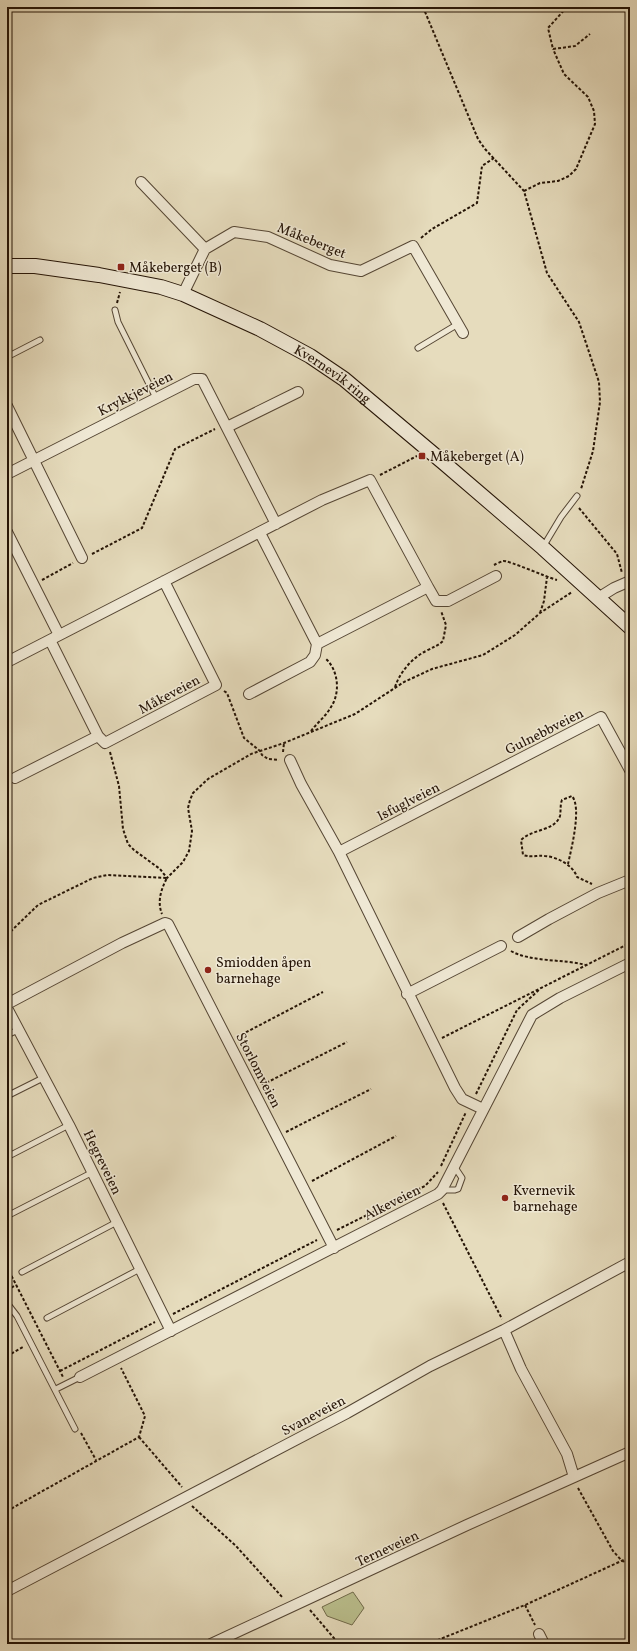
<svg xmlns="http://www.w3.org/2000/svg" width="637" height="1651" viewBox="0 0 637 1651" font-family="Vollkorn,serif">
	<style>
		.green { fill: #babf8d; stroke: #706a4a }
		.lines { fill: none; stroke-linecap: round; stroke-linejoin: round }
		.service-casing { stroke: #554634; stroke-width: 7 }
		.minor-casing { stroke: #554634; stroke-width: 12 }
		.secondary-casing { stroke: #251406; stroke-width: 16 }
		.path { stroke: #251406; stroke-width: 2; stroke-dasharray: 3 2; stroke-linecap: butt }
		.service { stroke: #efe8d4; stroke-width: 5 }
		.minor { stroke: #efe8d4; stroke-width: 10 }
		.secondary { stroke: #efe8d4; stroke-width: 14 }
		.poi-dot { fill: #8f2418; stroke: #efe8d4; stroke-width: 1.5 }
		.labels { text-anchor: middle; stroke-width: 3; stroke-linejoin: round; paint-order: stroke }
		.street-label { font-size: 14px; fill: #251406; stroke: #efe8d4 }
		.poi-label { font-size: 14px; fill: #251406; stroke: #efe8d4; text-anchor: start }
	</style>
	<rect width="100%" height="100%" fill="#e6dcbd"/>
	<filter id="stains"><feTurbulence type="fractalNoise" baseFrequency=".005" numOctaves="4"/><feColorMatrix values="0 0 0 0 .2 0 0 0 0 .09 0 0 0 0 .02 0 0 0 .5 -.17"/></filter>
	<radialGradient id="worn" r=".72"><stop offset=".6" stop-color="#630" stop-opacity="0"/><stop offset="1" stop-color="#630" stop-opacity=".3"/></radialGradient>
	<path class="green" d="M353,1592L364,1608L352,1625L327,1616L322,1607Z"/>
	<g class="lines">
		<g class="service-casing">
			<path id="service" d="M115,310L118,322L156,398
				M418,348L458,324
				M7,357L40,340
				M543,547L561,517L577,496
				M7,1035L18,1030
				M7,1096L43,1078
				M7,1157L69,1125
				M442,1190H455L458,1189L462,1178L454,1166
				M7,1216L93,1172
				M22,1272L117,1222
				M7,1303L17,1316L75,1429
				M47,1318L140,1269
				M56,1389L80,1377"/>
		</g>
		<g class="minor-casing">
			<path id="minor" d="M141,182L205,249L183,294
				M205,249L234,232L268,237L330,265L361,271L413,246L463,333
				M7,406L82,558
				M227,427L298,392
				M7,474L194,379H202L276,524
				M7,532L59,635
				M428,587L436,601H448L496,576
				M598,598L614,588L630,581
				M50,640L98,736L105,743L216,685L164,581
				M7,662L322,500L370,480L428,587L317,644L260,533
				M249,694L310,662L315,655L317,644
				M290,760L301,784L339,852L455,1088L462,1099L483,1109
				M15,778L98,736
				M339,852L601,717L630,770
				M518,937L549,919L598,893L630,880
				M407,994L501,946
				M7,1004L122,943L165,923L168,924L334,1248
				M7,1008L69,1125L171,1331
				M504,1330L521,1369L567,1454L574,1477
				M80,1377L438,1194L442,1190L532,1015L560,998L630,963
				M7,1591L347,1413L430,1366L504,1330L630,1262
				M539,1634L544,1644
				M211,1644L467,1525L630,1452"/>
		</g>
		<g class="secondary-casing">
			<g id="secondary">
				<path id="s1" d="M7,266H35L99,275L161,287L183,294L260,329L310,356L344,379L444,463L543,548L630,627"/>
			</g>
		</g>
		<path class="path" d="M423,7L478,139L485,149L524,191L547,273L579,322L599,382L600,402L593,451L581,489
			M567,7L548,28L553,49L575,46L590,34
			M524,191L540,183L558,181L569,176L576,169L595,124L594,111L588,97L564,74L553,49
			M421,238L432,229L477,203L482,166L494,158
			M117,303L120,292
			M380,475L417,456
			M579,508L617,554L622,573
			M92,554L142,528L175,449L215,429
			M494,565C496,564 500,562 503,561C508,560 546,577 557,580
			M42,580L73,563
			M540,613L544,601L547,577
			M395,687C400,672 412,658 426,651C433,647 438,646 443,641L446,625L441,611
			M224,691L227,693L244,738L260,751L262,755L268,759L279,760
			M311,731C317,723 326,716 331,707C341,692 338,669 325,658
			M110,752L119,786L123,829L128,844L134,850L160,869L167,878L183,862L189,851L192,831L188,808L190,800L193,793L208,779L251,754L284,743L355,714L404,682L432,669L483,655L515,635L540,613L572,592
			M283,752L284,743
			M568,864C571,850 582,808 572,796L562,800C560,805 561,810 560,816C555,831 532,829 521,840L523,855C533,858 536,855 545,856C557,857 573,865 577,877L592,884
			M7,935L38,905L93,878L107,875L167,878C161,889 157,902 162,914
			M511,951C530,962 563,959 586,965
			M237,1037L323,992
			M442,1038L630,943
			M262,1085L347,1042
			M476,1094L517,1010L540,989
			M286,1132L371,1089
			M441,1166L466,1112
			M312,1181L396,1136
			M443,1203L502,1319
			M337,1230L425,1186L438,1172
			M7,1267L63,1377
			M7,1290L16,1285
			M173,1314L317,1240
			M7,1356L23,1347
			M60,1371L155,1322
			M81,1433L96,1460
			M139,1437L182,1487
			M578,1488L613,1551L622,1561L630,1563
			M192,1506L236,1546L283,1598
			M7,1511L139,1437L145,1416L121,1368
			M525,1605L535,1625
			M310,1610L339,1644
			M428,1644L525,1605L630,1557"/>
		<use href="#service" class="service"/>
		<use href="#minor" class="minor"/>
		<use href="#secondary" class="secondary"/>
	</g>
	<g class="poi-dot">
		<rect x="117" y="263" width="8" height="8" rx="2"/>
		<rect x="418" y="452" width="8" height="8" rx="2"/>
		<circle cx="208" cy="970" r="4"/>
		<circle cx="505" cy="1198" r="4"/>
	</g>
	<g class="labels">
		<g class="street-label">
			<text transform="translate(312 240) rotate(22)" y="5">Måkeberget</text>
			<text dy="5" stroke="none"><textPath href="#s1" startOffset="349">Kvernevik ring</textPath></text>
			<text transform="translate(135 393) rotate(-27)" y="5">Krykkjeveien</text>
			<text transform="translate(169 694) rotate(-28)" y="5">Måkeveien</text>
			<text transform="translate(544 731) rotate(-27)" y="5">Gulnebbveien</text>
			<text transform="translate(408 801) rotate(-27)" y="5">Isfuglveien</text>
			<text transform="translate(259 1070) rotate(63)" y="5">Storlomveien</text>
			<text transform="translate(103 1162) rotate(64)" y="5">Hegreveien</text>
			<text transform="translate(392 1202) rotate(-27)" y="5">Alkeveien</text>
			<text transform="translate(313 1415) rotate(-28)" y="5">Svaneveien</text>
			<text transform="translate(387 1548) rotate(-25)" y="5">Terneveien</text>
		</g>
		<g class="poi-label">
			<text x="129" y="272">Måkeberget (B)</text>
			<text x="430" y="461">Måkeberget (A)</text>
			<text x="216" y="967">Smiodden åpen<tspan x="216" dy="16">barnehage</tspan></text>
			<text x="513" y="1195">Kvernevik<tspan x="513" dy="16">barnehage</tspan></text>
		</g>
	</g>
	<rect width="637" height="1651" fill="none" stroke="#e6dcbd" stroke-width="24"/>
	<rect x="8" y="8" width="621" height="1635" fill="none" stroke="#251406" stroke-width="2"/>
	<rect x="12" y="12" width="613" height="1627" fill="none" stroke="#251406"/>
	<rect width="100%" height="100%" filter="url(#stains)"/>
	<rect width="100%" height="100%" fill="url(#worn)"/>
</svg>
